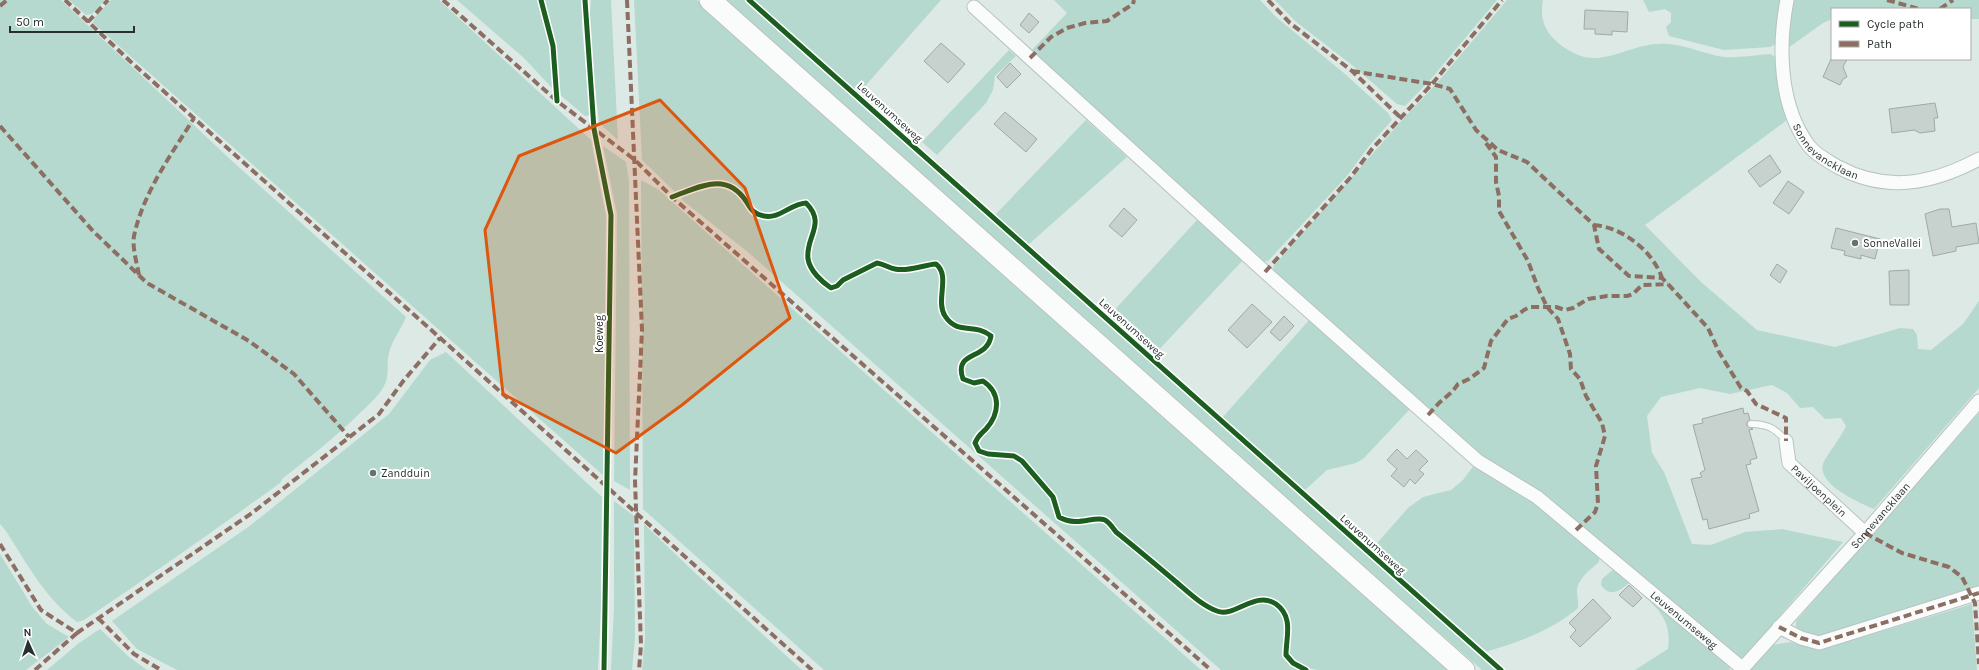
<svg xmlns="http://www.w3.org/2000/svg" width="1979" height="670" viewBox="0 0 1979 670" font-family="Karla,sans-serif">
	<style>
		.green { fill: #b5d9ce }
		.building { fill: #c7d1ce; stroke: #a0a9a6 }
		.lines { fill: none; stroke-linecap: round; stroke-linejoin: round }
		.service-casing { stroke: #b9c3c0; stroke-width: 8 }
		.minor-casing { stroke: #b9c3c0; stroke-width: 15 }
		.primary-casing { stroke: #b9c3c0; stroke-width: 23 }
		.service { stroke: #fafcfb; stroke-width: 6 }
		.minor { stroke: #fafcfb; stroke-width: 13 }
		.primary { stroke: #fafcfb; stroke-width: 21 }
		.quiet { stroke: #8d6e63; stroke-width: 4; stroke-dasharray: 8 4; stroke-linecap: butt }
		.cycleway-casing { stroke: #fff; stroke-width: 8 }
		.cycleway { stroke: #1b5e20; stroke-width: 5 }
		.marked { fill: #de570e; fill-opacity: 0.2; stroke: #de570e; stroke-width: 3; stroke-linejoin: round }
		.poi-dot { fill: #67716e; stroke: #fff; stroke-width: 1.5 }
		.labels { text-anchor: middle; stroke-width: 4; stroke-linejoin: round; paint-order: stroke }
		.street-label { font-size: 11px; fill: #28302e; stroke: #fff }
		.poi-label { font-size: 11px; fill: #28302e; stroke: #fff; text-anchor: start }
	</style>
	<rect width="100%" height="100%" fill="#dce9e5"/>
	<path class="green" d="M0,0H61L232,161L406,317C401,330 392,340 389,353C386,364 390,375 384,386C378,397 367,406 358,415C334,438 309,458 283,478L280,483C215,530 150,576 84,620L77,622C45,598 27,564 6,531L0,524Z
		M69,0H105L92,14L86,15Z
		M111,0H439L591,140L606,216L604,476L93,23L95,17Z
		M457,0H538L550,46L553,89L524,58Z
		M544,0H582V26L590,115L585,116L558,93L556,46Z
		M591,0H611L618,140L599,123L589,26Z
		M634,0H697L1220,465L1447,670H1320C1307,669 1297,664 1288,654L1291,628L1285,610L1277,602L1268,598H1255L1227,608L1218,609L1195,594L1119,530L1107,518L1098,516L1069,519L1061,515L1055,495L1023,460L1015,454L981,449C979,445 977,442 980,437C981,435 985,433 987,431C1004,412 1005,393 983,378L975,380L965,377L963,370L964,364L982,355L992,346L993,335C988,331 984,327 977,326C973,325 969,328 965,327C959,326 951,319 948,314C938,297 953,275 936,261L906,267H896L884,261H877L842,278L837,284L831,286L815,269L810,259L819,221L814,207L807,201C783,202 782,220 754,210C731,168 714,180 675,192L642,160Z
		M724,0H744L1496,670H1482L1233,452Z
		M754,0H941L859,93Z
		M1054,0H1260L1276,17L1345,74L1388,113L1392,120L1369,146L1347,176L1268,261L1259,262L1030,52L1067,13Z
		M1275,0H1497L1431,79L1405,106L1397,104L1352,65L1295,21Z
		M1507,0H1543C1540,16 1543,29 1556,41C1599,79 1623,41 1668,44C1687,45 1706,55 1725,57C1739,58 1756,55 1770,54L1776,57L1782,103L1787,120L1645,225L1701,282L1757,330L1835,347L1900,328L1913,329L1917,335L1918,349L1931,350L1963,324L1979,301V388L1874,509C1860,503 1817,485 1823,464C1826,456 1842,436 1846,426L1841,418L1825,419L1813,407L1800,408L1787,393L1772,385L1730,394L1700,388L1661,397L1647,416L1652,453L1664,472L1692,544L1711,545L1745,532L1782,529L1843,542L1743,659L1736,656L1480,456L1275,274L1273,267L1403,119L1437,83Z
		M1643,0H1780L1776,44L1770,47L1724,50L1669,36L1666,27L1671,22V13L1665,9L1649,12Z
		M1792,0H1979V19H1970V24V9H1832V19L1823,23L1788,48Z
		M1009,50L1016,56L995,76L993,90L986,103L937,155L922,142Z
		M1086,120L1127,157L1028,245L995,215Z
		M603,146L626,162L629,180L630,490L614,481L617,214Z
		M641,180L659,190C839,351 1020,510 1201,670H824L643,509Z
		M716,186C740,187 738,200 751,213C755,218 770,221 777,219C788,216 794,207 805,206C823,225 805,239 806,259C806,272 821,284 831,290L839,288L844,282L877,266L894,271L906,272L935,267L941,274C938,296 935,324 963,332C974,335 977,328 989,337C984,361 949,346 961,381L974,385L983,384C999,396 996,412 984,426C982,429 979,430 977,432C975,435 974,441 973,444L977,453L988,457L1013,459L1020,463L1051,499L1057,518L1068,525L1104,523L1114,534C1144,558 1172,586 1204,607C1208,609 1213,614 1217,615C1236,620 1254,592 1275,607C1291,619 1283,640 1283,656L1291,666L1300,670H1221L749,253L682,200V196Z
		M1197,220L1244,259L1153,356L1109,316Z
		M1311,318L1411,408L1364,458L1356,463L1327,470L1304,491L1222,418Z
		M446,352L602,497L601,608L598,670H177L137,649L112,621L251,525L389,414L430,360Z
		M1979,413V586L1825,635L1814,637L1796,627V621Z
		M1475,464L1534,500L1599,555V562C1590,570 1577,579 1577,592C1577,598 1579,602 1578,608C1553,630 1517,643 1485,652L1371,550L1408,508L1423,497L1451,490L1463,480Z
		M614,501L634,516L635,638L632,670H611L614,607Z
		M644,524L692,570L802,670H642L645,638Z
		M0,554L33,608L47,624L69,637L26,670H0Z
		M1615,568L1728,662L1730,670H1635L1668,649C1673,615 1652,604 1629,583C1619,591 1610,598 1601,585L1602,579Z
		M1972,604L1977,670H1751V668L1773,645L1790,642L1819,650Z
		M100,629L129,657L147,670H47L79,643Z"/>
	<path class="building" d="M1585,10L1628,12L1627,32L1612,31V35L1595,34V29H1584Z
		M1029,13L1039,22L1029,33L1020,25Z
		M941,43L965,64L948,83L924,61Z
		M1831,59H1847L1843,67L1847,77L1843,79L1840,85L1823,77Z
		M1010,63L1021,74L1007,88L997,77Z
		M1935,103L1938,118H1934L1935,131L1920,133L1914,130L1892,133L1889,109Z
		M1005,112L1037,139L1026,152L994,124Z
		M1770,155L1781,172L1760,187L1748,171Z
		M1788,181L1804,192L1789,214L1773,203Z
		M1124,208L1137,220L1122,237L1109,226Z
		M1940,209H1949L1952,227L1976,223L1979,243L1956,247V251L1933,256L1925,214Z
		M1836,228L1880,239L1875,259L1861,255V259L1844,255L1845,251L1831,248Z
		M1777,264L1787,271L1780,283L1770,275Z
		M1909,270V305H1890L1889,271Z
		M1252,304L1272,322L1247,348L1228,330Z
		M1284,316L1294,326L1280,341L1270,332Z
		M1743,408L1744,414L1748,413L1750,420L1747,422V426L1753,429L1749,430L1757,458L1750,460L1751,464L1746,465L1759,511L1749,514L1750,518L1709,529L1707,519L1703,520L1691,479L1702,477L1700,473L1705,470L1693,425L1703,423L1702,419Z
		M1397,449L1407,459L1416,450L1428,461L1419,470L1424,474L1415,484L1410,479L1404,487L1391,476L1397,469L1387,460Z
		M1629,585L1642,598L1633,607L1619,595Z
		M1593,599L1611,618L1580,647L1570,637L1576,630L1569,623Z"/>
	<g class="lines">
		<g class="service-casing">
			<path id="service" d="M1751,424C1768,424 1776,429 1786,441"/>
		</g>
		<g class="minor-casing">
			<g id="minor">
				<path id="s1" d="M1787,0C1778,47 1779,106 1809,146C1816,155 1828,161 1838,167C1887,193 1932,184 1979,159"/>
				<path id="s2" d="M974,7L1265,272L1478,461L1537,497L1742,668"/>
				<path id="s3" d="M1786,441L1789,463L1865,533"/>
				<path d="M1779,627L1801,638L1819,643L1979,593"/>
				<path id="s4" d="M1741,670L1865,533L1979,401"/>
			</g>
		</g>
		<g class="primary-casing">
			<path id="primary" d="M710,0L1464,670"/>
		</g>
		<use href="#service" class="service"/>
		<use href="#minor" class="minor"/>
		<use href="#primary" class="primary"/>
		<path class="quiet" d="M65,0L131,62L812,670
			M443,0L557,101L635,160L672,197L1211,670
			M627,0L642,330L635,481L641,645L639,670
			M1268,0L1290,23L1352,71L1400,117
			M1887,0L1919,9
			M0,6L7,0
			M1940,9L1953,0
			M88,22L108,0
			M1030,58L1051,37L1067,28L1085,23L1107,21L1133,4L1134,0
			M1352,71L1432,84L1450,89L1476,130L1498,150L1527,162L1594,225L1599,249L1629,276L1662,278L1668,284L1708,328L1719,352L1741,388L1747,391L1756,404L1786,418V441
			M0,126L93,231L147,283L249,341L294,374L349,437
			M1486,143L1496,157V182L1499,196V211L1528,261L1538,288L1547,307L1558,319L1570,354L1571,369L1580,379L1586,396L1602,423L1605,436L1596,466L1598,503L1595,512L1576,530
			M1594,225C1622,227 1653,251 1662,278
			M1265,272L1350,178L1372,149L1432,84L1502,0
			M139,275C137,264 132,247 134,236C143,193 171,155 194,118
			M1428,415L1439,403L1453,391L1458,384L1469,379L1484,368L1491,341L1508,319L1516,316L1524,310L1530,307H1556L1565,310L1573,308L1588,299L1607,296H1627L1633,294L1642,285L1668,284
			M1865,533L1902,553L1949,567L1962,577L1975,603L1979,664
			M0,544L41,610L77,633L252,513L379,414L404,380L440,338
			M98,618L134,654L161,670
			M1779,627L1801,638L1819,643L1979,593
			M35,670L77,633"/>
		<g class="cycleway-casing">
			<path id="cycleway" d="M541,0L553,46L557,101
				M585,0L594,129L611,215L604,670
				M749,0L1501,670
				M672,197C700,187 726,171 746,201C751,209 753,214 764,216C780,219 790,204 806,203C827,224 805,237 808,259C810,271 822,282 831,288L837,286L843,280L877,263C884,264 889,268 895,269C908,272 923,265 936,264C951,276 935,300 945,316C958,336 974,322 991,336C987,361 953,350 963,379L974,383L983,381C1001,393 1000,413 986,429C980,435 979,434 975,443L979,451L988,454L1014,456L1022,461L1053,497L1059,517C1078,528 1094,515 1105,520C1109,522 1113,528 1116,532C1136,548 1155,564 1175,581C1187,591 1202,606 1217,611C1235,618 1255,590 1276,604C1294,617 1286,637 1286,655L1293,663L1306,670"/>
		</g>
		<use href="#cycleway" class="cycleway"/>
	</g>
	<path class="marked" d="M660,100L745,188L790,318L682,405L616,453L503,394L485,230L519,156Z"/>
	<g class="poi-dot">
		<circle cx="1855" cy="243" r="4"/>
		<circle cx="373" cy="473" r="4"/>
	</g>
	<g class="labels">
		<g class="street-label">
			<text transform="translate(890 112) rotate(42)" y="4">Leuvenumseweg</text>
			<text dy="4" stroke="none"><textPath href="#s1" startOffset="168">Sonnevancklaan</textPath></text>
			<text transform="translate(1132 328) rotate(42)" y="4">Leuvenumseweg</text>
			<text transform="translate(599 334) rotate(-90)" y="4">Koeweg</text>
			<text dy="4" stroke="none"><textPath href="#s3" startOffset="63">Paviljoenplein</textPath></text>
			<text dy="4" stroke="none"><textPath href="#s4" startOffset="208">Sonnevancklaan</textPath></text>
			<text transform="translate(1373 544) rotate(42)" y="4">Leuvenumseweg</text>
			<text dy="4" stroke="none"><textPath href="#s2" startOffset="939">Leuvenumseweg</textPath></text>
		</g>
		<g class="poi-label">
			<text x="1863" y="247">SonneVallei</text>
			<text x="381" y="477">Zandduin</text>
		</g>
	</g>
	<rect x="1831" y="8" width="140" height="52" fill="#ffffff" stroke="#a9acab"/>
	<rect x="1839" y="21" width="20" height="6" fill="#1b5e20" stroke="#a9acab"/>
	<text x="1867" y="28" font-size="12" fill="#28302e">Cycle path</text>
	<rect x="1839" y="41" width="20" height="6" fill="#8d6e63" stroke="#a9acab"/>
	<text x="1867" y="48" font-size="12" fill="#28302e">Path</text>
	<g transform="translate(28 642) rotate(357)" stroke="#ffffff" stroke-width="3" paint-order="stroke">
	<path d="M0-3L7 15L0 10L-7 15Z" fill="#28302e"/>
	<text y="-6" font-size="11" font-weight="bold" text-anchor="middle" fill="#28302e">N</text>
	</g>
	<path d="M10 26v6h124v-6" fill="none" stroke="#28302e" stroke-width="2"/>
	<text x="16" y="26" font-size="12" fill="#28302e" stroke="#ffffff" stroke-width="3" paint-order="stroke">50 m</text>
</svg>
